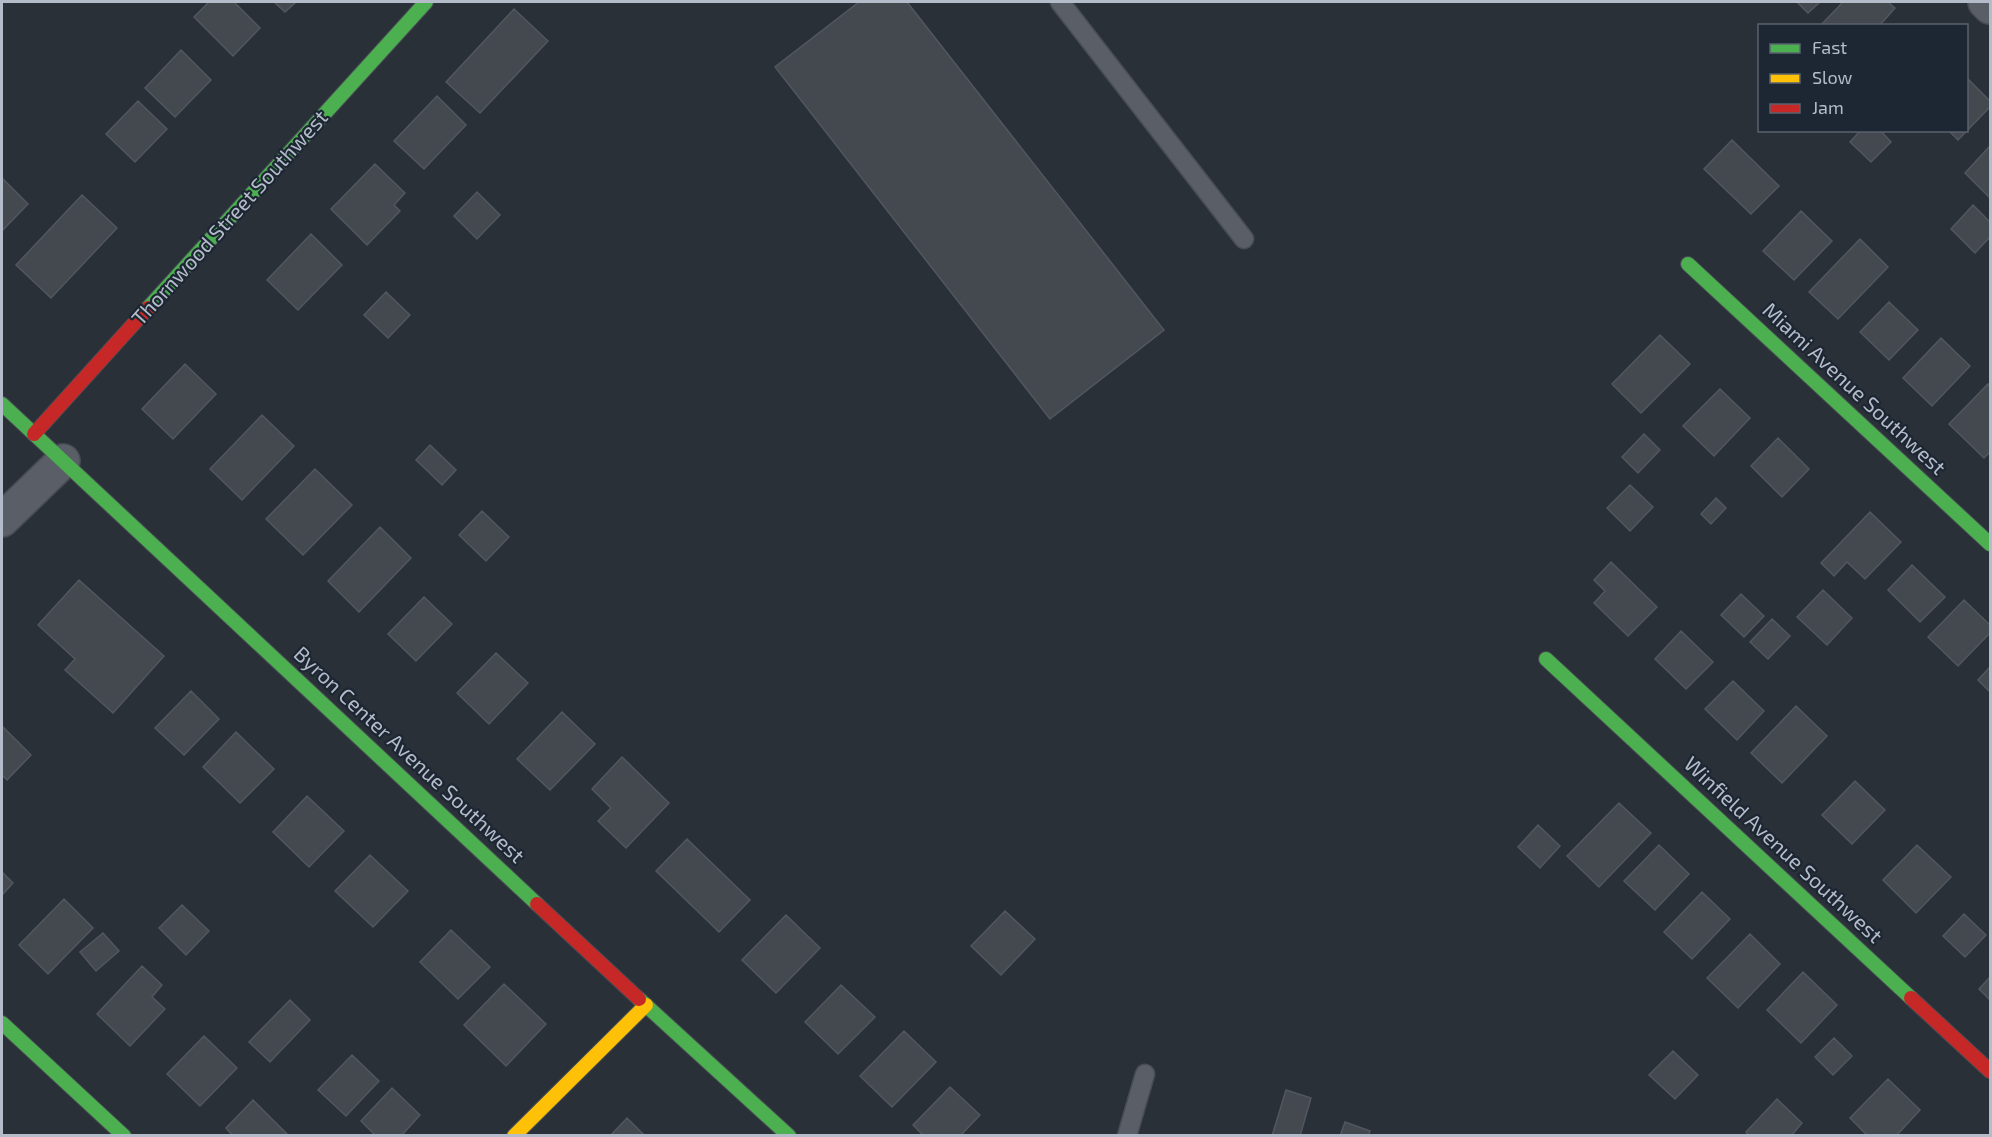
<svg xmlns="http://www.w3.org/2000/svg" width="1992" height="1137" viewBox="0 0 1992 1137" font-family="'Exo 2',sans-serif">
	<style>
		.building { fill: #444950; stroke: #52575f; stroke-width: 1.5 }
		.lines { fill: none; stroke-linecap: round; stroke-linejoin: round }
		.lane-casing { stroke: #484c53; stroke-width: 21 }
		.street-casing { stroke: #484c53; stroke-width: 36 }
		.fast-casing { stroke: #484c53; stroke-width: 16 }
		.slow-casing { stroke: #484c53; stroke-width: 16 }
		.jam-casing { stroke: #484c53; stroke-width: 16 }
		.lane { stroke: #5a5e66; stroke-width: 18 }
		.street { stroke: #5a5e66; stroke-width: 33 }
		.fast { stroke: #4caf50; stroke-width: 14 }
		.slow { stroke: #ffc107; stroke-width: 14 }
		.jam { stroke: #c62828; stroke-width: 14 }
		.labels { text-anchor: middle; stroke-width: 4.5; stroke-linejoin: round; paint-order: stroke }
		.street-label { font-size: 21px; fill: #b4bcc9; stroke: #1d2633 }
	</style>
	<rect width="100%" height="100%" fill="#2a3038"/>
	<path class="building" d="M209,2H234L260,28L233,56L194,17Z
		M274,2H296L285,12Z
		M859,2H907L1164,330L1050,419L775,67Z
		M1797,2H1820L1808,13Z
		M1843,2H1888L1895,8L1879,26H1820Z
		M514,9L548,41L480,113L446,82Z
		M181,50L211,80L175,117L145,88Z
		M1966,77L1990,101V107L1958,140L1948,130H1966Z
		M437,96L466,125L424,169L394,141Z
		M138,101L167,129L135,162L106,134Z
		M1861,130H1880L1891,142L1871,162L1850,142Z
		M1732,140L1779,186L1751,214L1704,169Z
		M1990,146V198L1965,173Z
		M375,164L405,193L394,205L400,211L367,245L331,209Z
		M2,178L28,204L2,231Z
		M477,192L500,215L477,239L454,216Z
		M82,195L117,228L51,298L16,265Z
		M1973,205L1990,222V237L1975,253L1951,229Z
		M1801,211L1832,241L1794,280L1763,251Z
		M311,234L342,265L298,310L267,280Z
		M1860,239L1888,267L1838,319L1809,292Z
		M386,292L410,315L388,338L364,315Z
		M1889,302L1918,330L1889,360L1860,332Z
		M1660,335L1690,364L1641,413L1612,384Z
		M1941,338L1970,366L1932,406L1903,378Z
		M185,364L216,394L173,439L142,409Z
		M1988,384L1990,387V452L1984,458L1949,424Z
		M1720,389L1750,418L1714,456L1683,426Z
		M262,415L294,446L242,500L210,469Z
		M1644,434L1660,450L1638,473L1622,457Z
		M1778,438L1809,469L1782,497L1751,466Z
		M430,445L456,470L442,485L416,460Z
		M315,469L352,505L303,555L266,519Z
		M1630,485L1653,507L1630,531L1607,508Z
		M1716,498L1726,508L1711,524L1701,514Z
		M482,511L509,537L486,561L459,535Z
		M1870,512L1901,542L1865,579L1847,562L1834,576L1821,563Z
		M380,527L411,558L359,612L328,581Z
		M1611,562L1657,607L1628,636L1594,603L1605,591L1594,580Z
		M1912,565L1945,597L1920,622L1888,590Z
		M79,580L164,656L113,713L65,670L75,659L38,625Z
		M1823,590L1852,618L1827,645L1797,617Z
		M1741,594L1764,616L1744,637L1721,615Z
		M424,597L452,624L416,661L388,634Z
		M1964,600L1990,625V633L1958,666L1928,637Z
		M1772,619L1790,636L1768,659L1750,642Z
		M1681,631L1713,662L1686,689L1655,659Z
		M496,653L528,683L489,724L457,693Z
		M1990,667V692L1978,680Z
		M1733,681L1764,711L1737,740L1705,709Z
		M191,691L219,719L184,755L155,728Z
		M1796,706L1827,736L1782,783L1751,753Z
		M562,712L595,744L550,790L517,759Z
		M2,726L31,755L7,780L2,775Z
		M236,732L274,769L240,803L203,767Z
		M622,757L669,803L626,848L598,821L611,808L592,789Z
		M1855,781L1885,810L1852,844L1822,815Z
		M307,796L344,831L309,867L273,832Z
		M1619,803L1651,833L1599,887L1567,856Z
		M1538,825L1560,846L1540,868L1518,847Z
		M687,839L750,900L719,932L656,871Z
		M1659,845L1689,874L1655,910L1624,881Z
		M1917,845L1951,877L1916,913L1883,880Z
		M370,855L408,891L373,927L335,891Z
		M2,872L13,883L2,895Z
		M1702,892L1730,919L1692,959L1664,932Z
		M64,899L93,928L48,974L19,945Z
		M182,905L209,931L186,955L159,928Z
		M1005,911L1035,939L1001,975L971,946Z
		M1964,914L1986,935L1965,957L1943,936Z
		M786,915L820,948L776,993L742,960Z
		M451,930L490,967L458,999L420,962Z
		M103,933L119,951L96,971L80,952Z
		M1750,934L1780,964L1738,1008L1707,978Z
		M142,966L162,985L152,997L165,1009L130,1046L97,1014Z
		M1803,972L1837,1005L1801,1043L1767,1010Z
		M1990,977V1000L1979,989Z
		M504,984L546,1024L506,1066L464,1025Z
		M841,985L875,1017L838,1054L805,1022Z
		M290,1000L310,1020L270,1062L249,1042Z
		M904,1031L936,1062L892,1107L860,1076Z
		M204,1036L237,1068L200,1106L167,1074Z
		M1834,1038L1852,1056L1833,1075L1815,1057Z
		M1673,1051L1698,1075L1675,1099L1649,1075Z
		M352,1055L379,1081L346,1116L318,1090Z
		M1888,1079L1920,1110L1896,1136H1868L1850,1118Z
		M950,1087L980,1115L960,1136H924L913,1125Z
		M392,1088L420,1115L401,1136H376L361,1121Z
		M1286,1090L1311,1098L1300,1136H1272Z
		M1777,1099L1802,1123L1791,1136H1749L1746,1132Z
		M253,1100L289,1136H233L226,1128Z
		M627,1118L645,1136H610Z
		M1345,1122L1370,1131L1368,1136H1340Z"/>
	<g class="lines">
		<g class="lane-casing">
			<path id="lane" d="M1060,2L1244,239
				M1127,1136L1145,1074"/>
		</g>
		<g class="street-casing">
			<path id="street" d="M1985,2L1990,7
				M2,520L63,461"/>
		</g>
		<g class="fast-casing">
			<path id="fast" d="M1688,264L1990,544
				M148,308L426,2
				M2,404L537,904
				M1546,659L1911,998
				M639,999L789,1136
				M2,1023L124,1136"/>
		</g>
		<g class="slow-casing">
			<path id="slow" d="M514,1136L646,1005"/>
		</g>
		<g class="jam-casing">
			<path id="jam" d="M34,434L148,308
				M537,904L639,999
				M1911,998L1990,1071"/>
		</g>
		<use href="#lane" class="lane"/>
		<use href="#street" class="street"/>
		<use href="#fast" class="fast"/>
		<use href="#slow" class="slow"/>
		<use href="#jam" class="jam"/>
	</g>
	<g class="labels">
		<g class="street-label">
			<text transform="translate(230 218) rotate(-48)" y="7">Thornwood Street Southwest</text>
			<text transform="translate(1854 389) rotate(43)" y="7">Miami Avenue Southwest</text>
			<text transform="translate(409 755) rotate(43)" y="7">Byron Center Avenue Southwest</text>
			<text transform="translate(1783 850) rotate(43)" y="7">Winfield Avenue Southwest</text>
		</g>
	</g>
	<rect width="1992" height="1137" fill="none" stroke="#b4bcc9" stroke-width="6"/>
	<rect x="1758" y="24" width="210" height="108" fill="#1d2633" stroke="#59626f" stroke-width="1.5"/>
	<rect x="1770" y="44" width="30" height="9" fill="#4caf50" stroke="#59626f" stroke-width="1.5"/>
	<text x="1812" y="54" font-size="18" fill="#b4bcc9">Fast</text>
	<rect x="1770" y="74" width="30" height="9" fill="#ffc107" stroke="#59626f" stroke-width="1.5"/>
	<text x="1812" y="84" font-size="18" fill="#b4bcc9">Slow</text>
	<rect x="1770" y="104" width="30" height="9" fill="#c62828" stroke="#59626f" stroke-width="1.5"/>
	<text x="1812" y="114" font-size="18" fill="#b4bcc9">Jam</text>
</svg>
